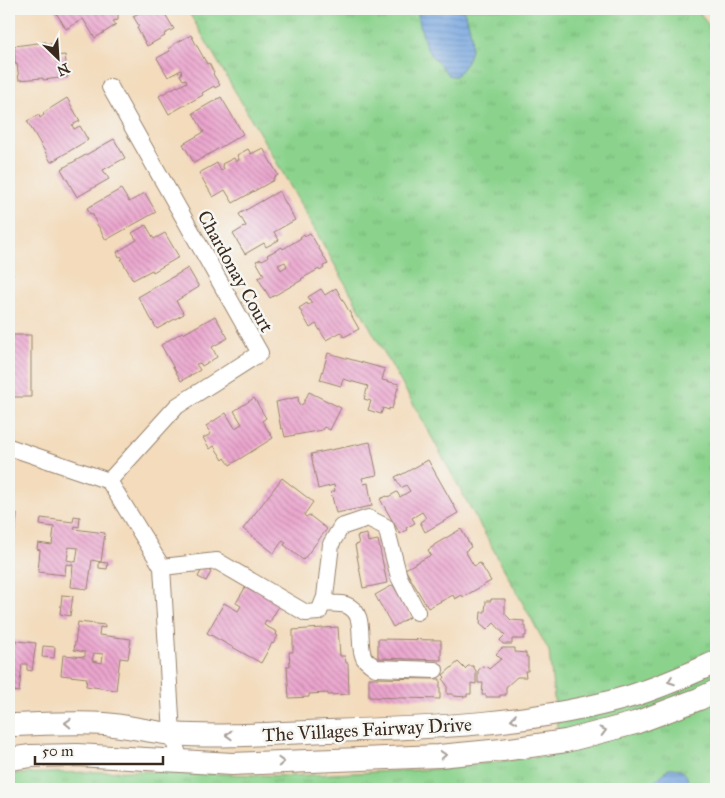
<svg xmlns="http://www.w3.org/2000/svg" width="725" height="798" viewBox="0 0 725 798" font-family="'IM FELL Great Primer',serif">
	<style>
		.grass { fill: url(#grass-tufts); stroke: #637e56 }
		.water { fill: url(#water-rules); stroke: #58687f }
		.building { fill: url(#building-back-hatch); fill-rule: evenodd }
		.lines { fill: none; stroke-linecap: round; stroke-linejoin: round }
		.street-casing { stroke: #97826d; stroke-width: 18 }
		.secondary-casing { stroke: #97826d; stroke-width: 24 }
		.street { stroke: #fff; stroke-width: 16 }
		.secondary { stroke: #fff; stroke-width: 22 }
		.oneway { stroke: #a79f9a }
		.labels { text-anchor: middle; stroke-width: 5; stroke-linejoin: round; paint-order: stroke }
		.street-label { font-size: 19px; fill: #3b2a1e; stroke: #f6f6f2 }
	</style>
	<defs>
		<pattern id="grass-tufts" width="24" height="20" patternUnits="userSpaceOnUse" patternTransform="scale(1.25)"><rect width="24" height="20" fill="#8bd38d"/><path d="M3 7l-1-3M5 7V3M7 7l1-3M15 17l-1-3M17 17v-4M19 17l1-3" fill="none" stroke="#79b579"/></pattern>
		<pattern id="water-rules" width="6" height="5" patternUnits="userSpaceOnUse" patternTransform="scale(1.25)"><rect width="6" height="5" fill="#76a6e0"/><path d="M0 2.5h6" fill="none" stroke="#6287b5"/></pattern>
		<pattern id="building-back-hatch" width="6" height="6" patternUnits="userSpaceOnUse" patternTransform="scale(1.25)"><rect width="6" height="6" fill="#eba5ce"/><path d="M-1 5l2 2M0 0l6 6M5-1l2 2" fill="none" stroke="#c087a7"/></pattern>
	</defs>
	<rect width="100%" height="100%" fill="#f6f6f2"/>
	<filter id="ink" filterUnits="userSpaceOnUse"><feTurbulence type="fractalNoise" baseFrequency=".02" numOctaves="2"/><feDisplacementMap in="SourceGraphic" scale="10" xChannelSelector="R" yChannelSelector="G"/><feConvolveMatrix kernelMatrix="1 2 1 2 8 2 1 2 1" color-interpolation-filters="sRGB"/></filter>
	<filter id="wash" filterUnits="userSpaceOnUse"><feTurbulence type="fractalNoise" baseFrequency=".0096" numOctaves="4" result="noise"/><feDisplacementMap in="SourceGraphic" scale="20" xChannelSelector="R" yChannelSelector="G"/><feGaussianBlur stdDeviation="1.12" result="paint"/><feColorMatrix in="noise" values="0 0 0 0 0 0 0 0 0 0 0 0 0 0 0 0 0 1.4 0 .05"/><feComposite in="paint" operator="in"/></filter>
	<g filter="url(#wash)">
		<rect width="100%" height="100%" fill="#f3dbbc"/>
		<path class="grass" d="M187,9H697L709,26L716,52V789H9V774L132,771L288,776L438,769L560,754L549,651L419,414L284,175Z"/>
		<path class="water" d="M417,9H463C474,35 477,54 456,76C447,77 446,72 441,66C435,60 430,55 426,47C422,35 419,21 417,9Z
			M669,768C685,768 688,775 690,789H644L651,785Z"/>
		<g id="blocks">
			<path class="building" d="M54,9H110L107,10L109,14L118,9V20L113,21L116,25L95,38L83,19L66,29Z
				M141,9H174L165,14L174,29L164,34L165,36L147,46L137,28L139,26L133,16L143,11Z
				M191,35L207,64L209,63L214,73L213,74L220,85L215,88L214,86L202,93L203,95L169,114L159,96L177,86L178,87L187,82L186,79L183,80L180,75L182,73L181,70L168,77L157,58L170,51L168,49L174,45V44Z
				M46,42V44L51,43L53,56L65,55L68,77L43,80V78L19,80L17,64H15L14,46Z
				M221,97L243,134L194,163L183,144L204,132L193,113Z
				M67,98L80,121L72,125L74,129L80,126L88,140L51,162L27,121L39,115L40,118L44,115L43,113Z
				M114,139L125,158L103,170L109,179L77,197L61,169Z
				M263,148L278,175L273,178L274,180L233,203L225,190L213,197L199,173L217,163L221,171L224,169L222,164L234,158L236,162L239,160L237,155L248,149L251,154Z
				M121,189L129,202L145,193L156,212L106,240L93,217H94L92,213L90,214L87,208Z
				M279,191L295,220L274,232L279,240L266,247L264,243L245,254L233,234L246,226L239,214Z
				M146,225L154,239L165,233L179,257L153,272L152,270L133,280L121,259H123L121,256L119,257L117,252L137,240L132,233Z
				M310,233L328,264L323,266L324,268L320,271L319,269L301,279L302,280L270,298L258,278L264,275L256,261L261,259L262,260L268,257L267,255L282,247L283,249L301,238L300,237L304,234L305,236ZM285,262L287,266L281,270L278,265Z
				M9,264L13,275L9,277Z
				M188,268L199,287L176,301L184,314L157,329L138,297Z
				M336,288L359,329L344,337L341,332L326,340L316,324L310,328L299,308L307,303L308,305L312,303L308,297L321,289L325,295Z
				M215,316L228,338L212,347L217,357L202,366L200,363L196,364L200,370L181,381L161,345L182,332L184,334L185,333Z
				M9,335H31V397H9Z
				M328,353L385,369L382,380L399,384L392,409L389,408V410L383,408L381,414L368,410L371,401L364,399L368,386L343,379L341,386L320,380Z
				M309,392L341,408L330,430L324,427L322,430L285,437L283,428L281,429L276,402L298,397L299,405L303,404Z
				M254,398L266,418L262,421L273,438L230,465L225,458L223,460L214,446L210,449L203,438L211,434L206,426L226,413L235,428L242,424L234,411Z
				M370,442L377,475L362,478L364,484L368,483L372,506L336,513L331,492L335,491L334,485L318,489L311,454Z
				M428,460L458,513L425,532L420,522L426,518L422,512L412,518L415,523L406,528L407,530L400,534L380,499L387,496L388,497L397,492L400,497L410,491L406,485L401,488L395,477L401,474V475Z
				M282,478L313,502L304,515L306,517L309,515L327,529L303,560L284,545L286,542L283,540L274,553L243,529Z
				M9,513L17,514L14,536L9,535Z
				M74,516L80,517L79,527L75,526L74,529L105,533L101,562L92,560L88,589L71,587L73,565L66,564L65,575L38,572L40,550L37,549L38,543L52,545L54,527L40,525L41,518L73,522ZM69,547L78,548L76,562L67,560Z
				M461,529L471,547L465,551L474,566L480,563L491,581L463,597L462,595L455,599L453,595L428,608L405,569L431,555L428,550L434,546V545Z
				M367,534L368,542L378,540L387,583L363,588L355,545L359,544L357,536Z
				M99,562L108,563L107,569L99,568Z
				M203,567L211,572L206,581L198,577Z
				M248,583L281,602L270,622L266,620L264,625L277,632L276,635L278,636L273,644L272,643L261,663L207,633L224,603L238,611L241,606L236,603Z
				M393,585L411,616L393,627L375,595Z
				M62,595L73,596L70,616L60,614Z
				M491,599H505V614L511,620L524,621V626H526V636H524V639H512V644H503L500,640L505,635L494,623L487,630L480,624L481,612H485L486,601H491Z
				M78,622L105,625V628L100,627L99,635L131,639L128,659L120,658L116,690L86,686L87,678L61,675L63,655L85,657V652L74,650ZM94,653L103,654L102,663L92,661Z
				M338,627L340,656H345L346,663H348L349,694L328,695V693L309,694V697L289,698L287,666H290L289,652H293V630Z
				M378,639L441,640V660L378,658Z
				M9,640L36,643L32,671L27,670V664H22L19,692L9,690Z
				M43,646L55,647L54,658L42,657Z
				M502,648H515V652L526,653V657H528V671H525L526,677H517L506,687V695H500V697H486V695H482L483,683H478V671L482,666L487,667L489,669L501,659L496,654Z
				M458,662L465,669L468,666H473L476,671V684L471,683V694H467V697L453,696V694H447V685L443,680L445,677L443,675Z
				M369,678L440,679V699L369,697Z"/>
		</g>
	</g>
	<g filter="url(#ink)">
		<use href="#blocks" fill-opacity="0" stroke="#97826d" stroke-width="1"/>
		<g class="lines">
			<g class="street-casing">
				<path id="street" d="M9,447L109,481L162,567L172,734L180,761
					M109,481L177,406L260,353L110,87
					M162,567L217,561L306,613L319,612L325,597L331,544L341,527L368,518L386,527L399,577L417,612
					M323,603C330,604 340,603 346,605C368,613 356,642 364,658C367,662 372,665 376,668L435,670"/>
			</g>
			<g class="secondary-casing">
				<path id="secondary" d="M9,726L14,725C45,724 75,722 105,724C128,726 150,732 173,734C224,738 277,733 328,731C428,728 531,725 628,697C658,688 688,675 716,662
					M9,759L31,756L77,755L232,764L439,756L502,750L566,741L635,723L699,699L716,691"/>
			</g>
			<use href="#street" class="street"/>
			<use href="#secondary" class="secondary"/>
		</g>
		<defs><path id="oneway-chevron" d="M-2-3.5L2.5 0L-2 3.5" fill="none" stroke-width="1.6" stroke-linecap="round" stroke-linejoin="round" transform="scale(1.25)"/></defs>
		<g class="oneway">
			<use href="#oneway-chevron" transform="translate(671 681) rotate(160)"/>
			<use href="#oneway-chevron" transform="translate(514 719) rotate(172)"/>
			<use href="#oneway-chevron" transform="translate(68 723) rotate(-178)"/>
			<use href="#oneway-chevron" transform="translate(603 731) rotate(-15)"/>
			<use href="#oneway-chevron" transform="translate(229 735) rotate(178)"/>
			<use href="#oneway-chevron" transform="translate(443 755) rotate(-4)"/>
			<use href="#oneway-chevron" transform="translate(281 762) rotate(-2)"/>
		</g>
	</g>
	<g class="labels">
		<g class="street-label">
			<text transform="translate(236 271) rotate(61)" y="7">Chardonay Court</text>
			<text transform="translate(367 729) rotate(-3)" y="7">The Villages Fairway Drive</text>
		</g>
	</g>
	<rect width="725" height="798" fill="none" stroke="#f6f6f2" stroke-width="30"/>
	<g transform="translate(58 58) rotate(155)" stroke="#f6f6f2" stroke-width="4" paint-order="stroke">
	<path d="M0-4L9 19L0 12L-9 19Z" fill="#3b2a1e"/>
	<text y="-8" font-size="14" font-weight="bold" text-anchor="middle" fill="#3b2a1e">N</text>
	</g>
	<path d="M35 756v8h128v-8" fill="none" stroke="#3b2a1e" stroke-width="2.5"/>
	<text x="42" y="756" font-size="15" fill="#3b2a1e" stroke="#f6f6f2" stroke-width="4" paint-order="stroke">50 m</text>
</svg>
